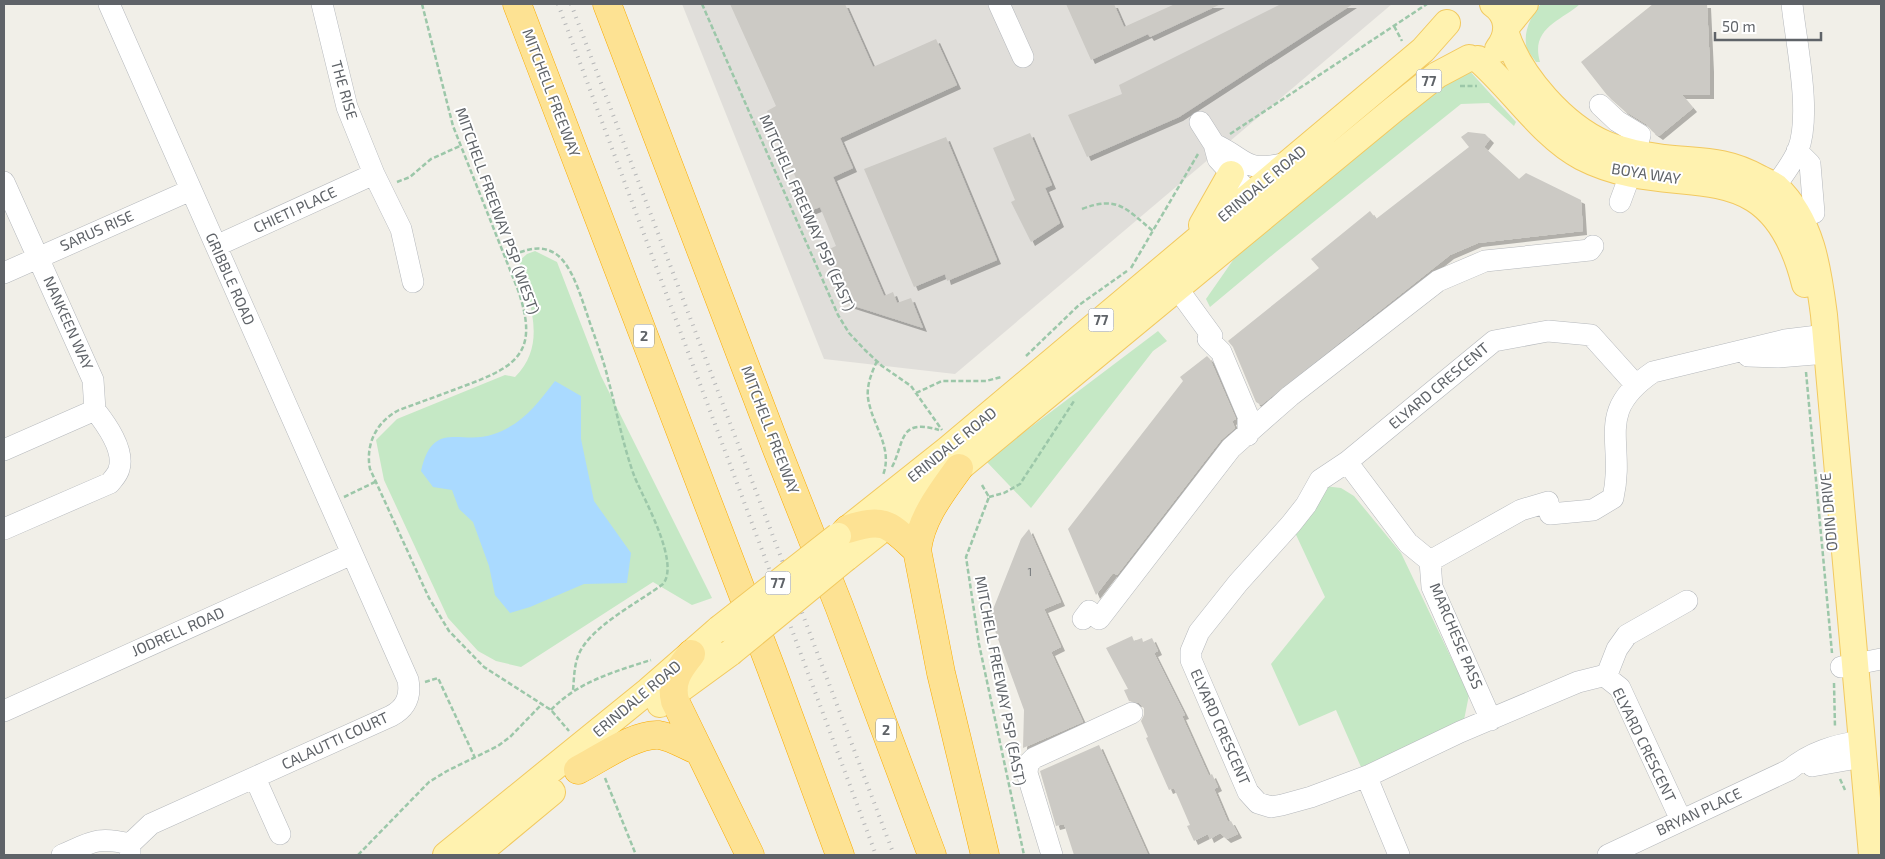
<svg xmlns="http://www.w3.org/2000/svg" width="1885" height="859" viewBox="0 0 1885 859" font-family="'Exo 2',sans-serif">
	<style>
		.industrial { fill: #e0deda }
		.green { fill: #c5e8c5 }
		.water { fill: #aadaff }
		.building { fill: #cccac5; filter: url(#shadow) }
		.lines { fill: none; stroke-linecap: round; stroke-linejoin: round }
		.minor-casing { stroke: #b5b8bc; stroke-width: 22 }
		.major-casing { stroke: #f2c960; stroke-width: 28 }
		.highway-casing { stroke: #f9ab00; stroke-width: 29 }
		.path { stroke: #9cc7a9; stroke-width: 2.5; stroke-dasharray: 5 2.5; stroke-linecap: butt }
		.minor { stroke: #fff; stroke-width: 21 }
		.major { stroke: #fff2af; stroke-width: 26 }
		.highway { stroke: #fde293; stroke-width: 28 }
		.rail { stroke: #b6b7b8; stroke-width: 4; stroke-dasharray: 1 6; stroke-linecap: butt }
		.major-bridge-casing { stroke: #f2c960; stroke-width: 28; stroke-linecap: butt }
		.major-bridge { stroke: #fff2af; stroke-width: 26 }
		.labels { text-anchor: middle; stroke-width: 4; stroke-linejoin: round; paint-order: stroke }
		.number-label { font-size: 12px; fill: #7a7d7f }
		.shield { fill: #fff; stroke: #8f9295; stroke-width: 1 }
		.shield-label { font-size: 14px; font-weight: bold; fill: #5f6368 }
		.street-label { font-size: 15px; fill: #5f6368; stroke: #fff }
	</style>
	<defs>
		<filter id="shadow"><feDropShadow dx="4" dy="4" stdDeviation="0" flood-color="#0004"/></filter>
	</defs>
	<rect width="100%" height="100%" fill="#f1efe8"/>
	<path class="industrial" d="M682,4H1392L955,374L824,359Z"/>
	<path class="green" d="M1541,4H1580C1561,21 1530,28 1540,62H1536C1533,57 1526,50 1526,44C1524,30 1532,14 1541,4Z
		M1467,68L1516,122L1514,126L1489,103L1461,104L1276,252L1210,307L1206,299L1238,253L1277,217Z
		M535,251L557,262L601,376L712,598L692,605L653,582L521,667L496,661L478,651L448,618L384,480L376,440L397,419L505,375L515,377C549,343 528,301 519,261L527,254Z
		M1158,331L1167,341L1153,351L1031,508L986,461Z
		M1324,486L1341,488L1354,496L1401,553L1469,695L1464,720L1454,728L1361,767L1336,710L1299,726L1271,664L1325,597L1291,524Z"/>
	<path class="water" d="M555,381L581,396V439L594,501L631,553L627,583L584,584L530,607L510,613L495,595L489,566L473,522L459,509L452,490L433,487L421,471C433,418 461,446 494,434C523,424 537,404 555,381Z"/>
	<path class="building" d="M730,4H845L873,67L936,39L957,85L840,138L853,168L833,177L884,296L893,292L897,303L911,298L923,328L848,304L827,250L836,246L820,207L810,211L767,111L776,106Z
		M1066,4H1114L1124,27L1175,4H1221L1150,37L1148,34L1091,60Z
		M1281,4H1353L1179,117L1087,157L1068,115L1122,94L1119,85Z
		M1653,4H1707L1710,68V95H1682L1693,108L1659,136L1652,131L1646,124L1625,111L1607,95L1581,62Z
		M1468,132L1485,134L1490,139L1484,147L1519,179L1526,173L1581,200L1583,231L1478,243L1450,255L1261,405L1256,402L1233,347L1228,341L1319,268L1311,259L1370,211L1376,219L1469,147L1461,137Z
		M1030,133L1052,185L1045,188L1060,223L1031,242L1011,202L1015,200L993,148Z
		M946,137L997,260L947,281L945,274L914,287L864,169Z
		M1207,356L1210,359L1236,419L1232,421L1235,428L1221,440L1117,575L1113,573L1096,595L1068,529L1183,381L1180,377Z
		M1029,529L1061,602L1044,609L1061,647L1051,652L1083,722L1023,748L1024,710L990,617L1021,539Z
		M1132,636L1134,641L1142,638L1143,642L1152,638L1158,651L1154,653L1185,715L1182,716L1209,776L1212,774L1218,787L1214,789L1228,822L1231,821L1238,834L1227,839L1220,833L1210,839L1208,834L1194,841L1187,826L1190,825L1174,788L1169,790L1146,738L1148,737L1141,721L1144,715V708L1139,703L1129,701L1124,690L1128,689L1106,648Z
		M1099,745L1148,855H1074L1064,824L1056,826L1040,771Z"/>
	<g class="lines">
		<g class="minor-casing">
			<path id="minor" d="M109,4L408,680C411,696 406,708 391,716L151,824L130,844V855
				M322,4L347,107L374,174L401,229L413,282
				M999,4L1023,57
				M1600,105L1617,121L1640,135L1630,175L1620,202
				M1200,122L1214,144L1218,159L1242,185
				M1214,144C1250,161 1243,173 1287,163
				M1797,151L1810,164L1814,213
				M4,182L93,380L95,410L4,450
				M1766,198C1777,183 1791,167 1798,150C1812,114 1796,43 1792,4
				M216,246L374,174
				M4,273L191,190
				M1177,288L1212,336
				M1208,339L1221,352L1248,416V435
				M1748,356L1778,357L1827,353
				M1635,384L1591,335L1548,331L1494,341L1347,462L1320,480L1306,505L1291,524L1238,583L1199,632L1191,651V660L1248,792L1258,803L1271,807L1282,805L1311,797L1370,775L1460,732L1578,682L1602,676L1606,677L1620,688L1681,820
				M1347,462L1408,543L1430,561L1432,587L1491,720
				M4,529L110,483C113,479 118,474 119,469C125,450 106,424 95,410
				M1430,561L1521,510L1548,502L1550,514L1593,510L1613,498C1626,441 1593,413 1653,372L1785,340L1826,335
				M1083,619L1089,611L1099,619L1231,448L1290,396L1438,281L1485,261L1590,250L1593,246
				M1841,667L1881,659
				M1606,677L1617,649L1627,635L1687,601
				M4,711L352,554
				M1812,766L1863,757
				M1370,775V785L1399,855
				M255,778L280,834
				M62,855C92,842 97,836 130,844
				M1052,855L1027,773L1028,764L1034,758L1132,713
				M1608,855L1789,770C1810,752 1835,745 1861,741"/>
		</g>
		<g class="major-casing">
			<path id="major" d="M1493,4C1509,15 1510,34 1498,49
				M1507,26L1525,4
				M1506,34C1520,77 1564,126 1605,144C1624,152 1644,155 1664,158C1701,162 1725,159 1759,178C1764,181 1771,183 1776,187C1812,221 1818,269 1824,315L1872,855
				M1478,59C1512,88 1542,136 1582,157C1677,206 1769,140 1805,284
				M1202,225L1231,174
				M845,531L947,450L1423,50L1447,23
				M846,558L959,468L1393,110L1437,75L1469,58
				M660,704L730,653
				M446,855L648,691L719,629
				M476,855L552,792"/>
		</g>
		<g class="highway-casing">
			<path id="highway" d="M517,4L771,668L840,855
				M607,4L776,447L839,606L932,855
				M959,468C941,493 921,518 917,550L941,673L985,855
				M848,529C886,517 889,525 917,550
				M691,654C679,669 670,681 675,701L750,855
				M578,770C600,759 635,733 659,735C672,737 686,746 699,751"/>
		</g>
		<path class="path" d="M422,4L453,126L518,290C539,351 519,366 464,386C443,394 421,402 399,410C377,421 365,444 370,469L429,598L449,631L484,667L551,710L569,731
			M702,4L838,315L849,333L865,350L882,366L911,386L942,430
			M1394,26L1402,41
			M1460,86H1477
			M1230,134L1427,4
			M397,182L410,177L431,159L460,146
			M1082,209C1118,195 1126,209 1153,231
			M506,258C522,251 540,243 556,254C572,265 581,297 587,314C594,336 603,357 608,379C617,412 623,446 635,478C645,501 680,563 663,584C638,603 589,627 578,656C574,667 574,679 573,691
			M1131,268L1198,154
			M1026,356L1079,305L1127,271
			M877,361C871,374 865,389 869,403C874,427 893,449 883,475
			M1806,372L1832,653
			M916,393L942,381H986L1001,377
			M892,467C905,442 898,418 939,430
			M982,485L989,497L966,557L979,644L1024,855
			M344,497L375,482
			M989,497L1004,493L1020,484L1074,401
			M425,682L438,678L475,758
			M1834,683L1835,728
			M551,710C577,682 616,671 651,660
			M605,778L636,855
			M1840,779L1845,790
			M358,855L429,782L447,771L498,746L510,737L542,704"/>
		<use href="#minor" class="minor"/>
		<use href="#major" class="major"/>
		<use href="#highway" class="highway"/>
		<path class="rail" d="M558,4L876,855
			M571,4L894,855"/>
		<g class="major-bridge-casing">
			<path id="major-bridge" d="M719,629L838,536
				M730,653L846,558"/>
		</g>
		<use href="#major-bridge" class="major-bridge"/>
	</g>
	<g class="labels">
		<g class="number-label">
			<text x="1030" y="576">1</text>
		</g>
		<g class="shield">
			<rect x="1416.5" y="69.5" width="25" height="23" rx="4"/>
			<rect x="1088.5" y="308.5" width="25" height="23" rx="4"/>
			<rect x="634" y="324.5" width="20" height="23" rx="4"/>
			<rect x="765.5" y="571.5" width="25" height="23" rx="4"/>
			<rect x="876" y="718.5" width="20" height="23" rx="4"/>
		</g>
		<g class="shield-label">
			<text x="1429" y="86">77</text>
			<text x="1101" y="325">77</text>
			<text x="644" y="341">2</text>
			<text x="778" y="588">77</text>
			<text x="886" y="735">2</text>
		</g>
		<g class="street-label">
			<text transform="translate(344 90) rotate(74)" y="5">THE RISE</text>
			<text transform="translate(551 93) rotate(69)" y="5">MITCHELL FREEWAY</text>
			<text transform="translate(1646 174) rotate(9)" y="5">BOYA WAY</text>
			<text transform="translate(1262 184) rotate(-40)" y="5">ERINDALE ROAD</text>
			<text transform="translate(295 210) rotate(-25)" y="5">CHIETI PLACE</text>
			<text transform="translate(497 211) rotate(70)" y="5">MITCHELL FREEWAY PSP (WEST)</text>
			<text transform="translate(807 213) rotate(66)" y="5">MITCHELL FREEWAY PSP (EAST)</text>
			<text transform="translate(97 231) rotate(-24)" y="5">SARUS RISE</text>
			<text transform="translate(230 279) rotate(66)" y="5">GRIBBLE ROAD</text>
			<text transform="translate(68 323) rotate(66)" y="5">NANKEEN WAY</text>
			<text transform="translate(1439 386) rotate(-40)" y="5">ELYARD CRESCENT</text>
			<text transform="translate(770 430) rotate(69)" y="5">MITCHELL FREEWAY</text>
			<text transform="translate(952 445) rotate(-39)" y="5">ERINDALE ROAD</text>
			<text transform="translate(1829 512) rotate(-95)" y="5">ODIN DRIVE</text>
			<text transform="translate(178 632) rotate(-24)" y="5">JODRELL ROAD</text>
			<text transform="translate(1456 636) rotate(67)" y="5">MARCHESE PASS</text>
			<text transform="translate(1000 681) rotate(79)" y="5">MITCHELL FREEWAY PSP (EAST)</text>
			<text transform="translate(637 699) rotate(-40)" y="5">ERINDALE ROAD</text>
			<text transform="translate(1220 727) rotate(66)" y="5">ELYARD CRESCENT</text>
			<text transform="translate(335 741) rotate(-25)" y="5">CALAUTTI COURT</text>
			<text transform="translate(1644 745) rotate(64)" y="5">ELYARD CRESCENT</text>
			<text transform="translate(1699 812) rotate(-25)" y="5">BRYAN PLACE</text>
		</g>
	</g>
	<rect width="1885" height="859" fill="none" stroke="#5f6368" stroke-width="10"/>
	<path d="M1715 32v8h106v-8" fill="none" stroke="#5f6368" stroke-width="2.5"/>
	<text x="1722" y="32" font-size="15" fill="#5f6368" stroke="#ffffff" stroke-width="4" paint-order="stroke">50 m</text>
</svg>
